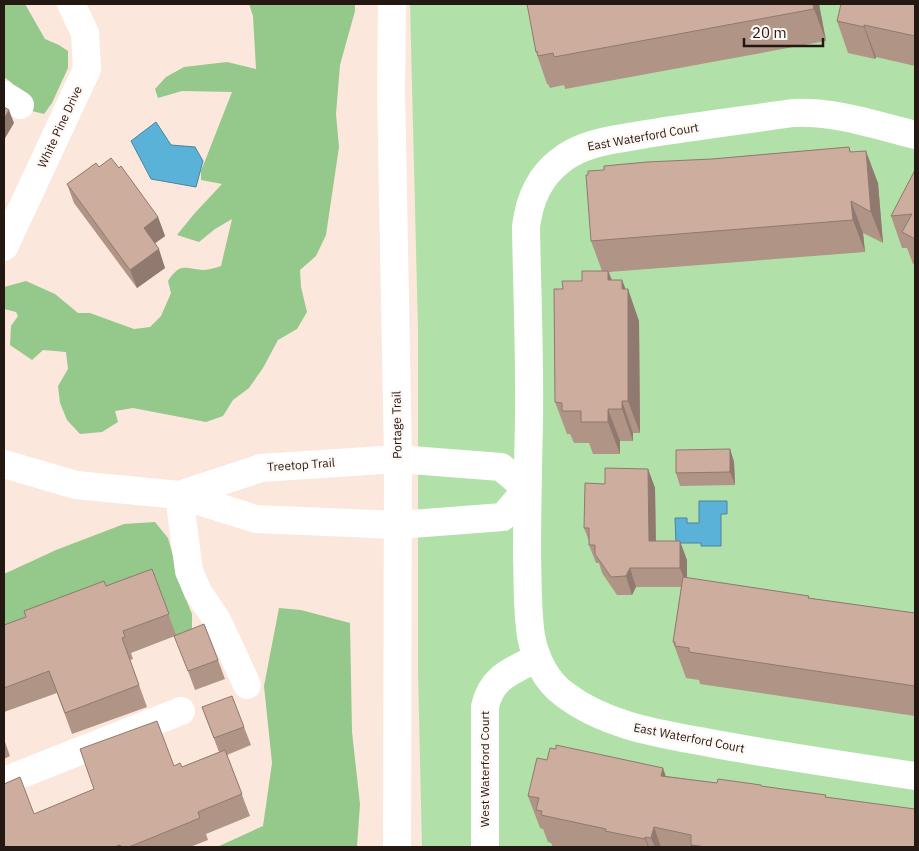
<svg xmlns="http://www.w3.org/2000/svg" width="919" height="851" viewBox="0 0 919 851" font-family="'IBM Plex Sans',sans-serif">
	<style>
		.green { fill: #b1e1a8 }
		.forest { fill: #95c88b }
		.water { fill: #5bb2d9; stroke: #4a849d }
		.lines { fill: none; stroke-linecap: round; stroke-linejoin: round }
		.minor { stroke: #fff; stroke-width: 28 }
		.major { stroke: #fff; stroke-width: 28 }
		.wall { fill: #b09587 }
		.shaded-wall { fill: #90796e }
		.building { fill: #cdad9d; stroke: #90796e }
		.labels { text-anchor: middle; stroke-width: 4.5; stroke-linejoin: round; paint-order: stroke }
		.street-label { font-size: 12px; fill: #241812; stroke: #fef7f4 }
	</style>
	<rect width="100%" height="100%" fill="#fce7dc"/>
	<path class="green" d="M410,4H915V847H422L418,672V329Z"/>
	<path class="forest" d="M4,4H25L45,39L59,45L68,51V68L52,103L44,114L32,111L20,105L12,83L4,77Z
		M249,4H355V11L340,65L336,114L339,147L326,235L316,256L300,270L301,287L307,312L297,329L278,340L263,368L249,388L233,400L223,416L206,422L133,408L115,411L118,422L102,432L80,434L67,420L60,403L58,386L68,369L66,352L43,350L32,360L10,345L11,326L18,316L16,312L4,309V287L26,281L55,294L78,313H90L134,329L150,327L161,316L171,293L168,281C180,263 183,268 202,270C208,270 215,268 221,266L232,219L215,229L199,242L177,235L194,214L222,184L201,180V171L232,92L182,91L158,98L155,89L166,77L184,67L227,62L256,69L253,16Z
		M155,522L168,538L183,592L192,614V629L176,636L4,631V574L56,550L124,524Z
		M279,608L301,610L350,623L352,732L360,804L357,847H217L263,826L272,763L264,686Z"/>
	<path class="water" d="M156,122L171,145L195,147L203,161L196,187L151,179L131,141Z
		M699,501H727V514H721V546H701V543H676L675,518H687V523H699Z"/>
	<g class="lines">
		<path class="minor" d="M4,95L20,105
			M915,135C875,125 835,111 793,113C744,120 695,126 646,134C617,140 584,141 560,161C539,177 529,202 526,227C527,291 530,356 529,421C528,466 527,511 527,556C528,583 527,610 531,636C535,658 546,681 564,694C607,727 663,734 715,744C781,756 848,766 915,776
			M4,247L87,69L85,33L71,4
			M4,464L76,485L179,495L256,519L398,525L503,517L527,489L501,467L398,459L261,468L179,495
			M179,495L189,571L198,592L217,620L247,685
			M4,781L181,711
			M485,847V707C491,677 512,671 537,658"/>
		<path class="major" d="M392,4L391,89L398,459L397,847"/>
	</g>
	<path class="wall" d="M819,4L826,41L565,89L564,85L550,88L548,84H547L536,52Z
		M915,4V66L876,57L875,59L848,53L837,21Z
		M849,147L851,152L878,183L883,243L863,233L865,252L609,272L612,280H622L639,321L640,433H633V441H620V454H593L589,443H574L570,434H567L555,402L563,289L582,281L602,271L591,241L712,159Z
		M99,167L158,217L165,236L155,243L165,268L137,288L74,203L67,184Z
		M915,170V265L913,264L907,248H902L891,216Z
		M730,449L734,462L735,485L680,486L676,473Z
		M648,469L655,488L656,541L687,560V578L809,596V598L915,613V716L700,684L699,680L686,678L673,642L681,587H636L632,595H617L602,573L599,563H596L589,545V541L584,528L605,484Z
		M152,569L176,635L218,660L225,679L195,690L175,636L131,653L133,659L130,660L147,707L72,734L57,693L4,712V625Z
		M202,707L244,727L251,745L227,755L250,816L206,834L208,840L190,847H4L34,814L174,766L182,767L219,752Z
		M4,739L10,756L4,759Z
		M547,760L717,783L761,786L826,797L915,847H553L551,843L548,842L543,829L540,828L528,796Z"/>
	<path class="shaded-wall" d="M813,4H819L826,41L814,9Z
		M864,25L876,57L875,59L864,27Z
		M9,110L14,123L4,140V119Z
		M866,151L878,183L883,243L871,212Z
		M851,201L863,233L865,252L853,220Z
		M158,217L165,236L150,247L144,228Z
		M159,249L165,268L137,288L130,270Z
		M608,271L620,303L608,280Z
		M622,280L628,296V289L639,321L640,433L628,401Z
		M622,401L633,433V441L622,409Z
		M608,409L620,441V454L608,422Z
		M730,449L734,462L735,485L730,472Z
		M648,469L655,488L656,560L649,541Z
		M680,541L687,560V587L680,568Z
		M630,568L636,587L632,595L626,576Z
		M663,768L674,800L661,776Z
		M654,827L661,847H655L651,838Z
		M645,837L649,847H648L645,839Z"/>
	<path class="building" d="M527,4H813L814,9L554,57L553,53L538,56L537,51L536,52Z
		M841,4H915V36L864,25V27L837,21Z
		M4,107L9,110L4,119Z
		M849,147L850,152L866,151L871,212L851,201L853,220L591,241L586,175H588V171L604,170V166L647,162L712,159Z
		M111,158L119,168L121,166L158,217L144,228L159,249L130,270L67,184L96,163L99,167Z
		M915,170V239L902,232L912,214L891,216Z
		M582,271H608V280H622V289H628V401H622V409H608V422H581V411H562V403L555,402L554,289H563L562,281H582Z
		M730,449V472L676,473V450Z
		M605,468L648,469L649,541H680V568H630L626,576L611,577L595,554V545H589V528H584L585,483L605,484Z
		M152,569L169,614L123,631L125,637L122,638L139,685L65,713L49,671L4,688V625L26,617L24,611L104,581L106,586Z
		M683,577L809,596L808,598L915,613V686L689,652V648L675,646V642H673Z
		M204,624L218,660L188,671L174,636Z
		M232,696L244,727L214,738L202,707Z
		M157,721L174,766L180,763L182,767L225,750L242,794L198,812L200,818L129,847H121L120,845L114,847H4V784L20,777L34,814L94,789L80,749Z
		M556,745L663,768L661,776L717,783L718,779L761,785V786L826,795L825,797L915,809V847H706L691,845V835L654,827L651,838L645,837V839L605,831L606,829L541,815L542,811L536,810L539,798L528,796L537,758L547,760L550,748L556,749Z"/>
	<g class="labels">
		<g class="street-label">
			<text transform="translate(60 127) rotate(-65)" y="4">White Pine Drive</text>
			<text transform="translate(643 137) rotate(-10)" y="4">East Waterford Court</text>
			<text transform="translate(397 425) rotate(-91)" y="4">Portage Trail</text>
			<text transform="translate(301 465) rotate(-4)" y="4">Treetop Trail</text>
			<text transform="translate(689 738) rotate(11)" y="4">East Waterford Court</text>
			<text transform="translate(485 769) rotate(-90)" y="4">West Waterford Court</text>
		</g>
	</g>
	<rect width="919" height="851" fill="none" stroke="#241812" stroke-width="10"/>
	<path d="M744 38v8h79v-8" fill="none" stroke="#241812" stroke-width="2.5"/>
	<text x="752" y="38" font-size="15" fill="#241812" stroke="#fef7f4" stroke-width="4" paint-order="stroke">20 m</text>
</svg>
